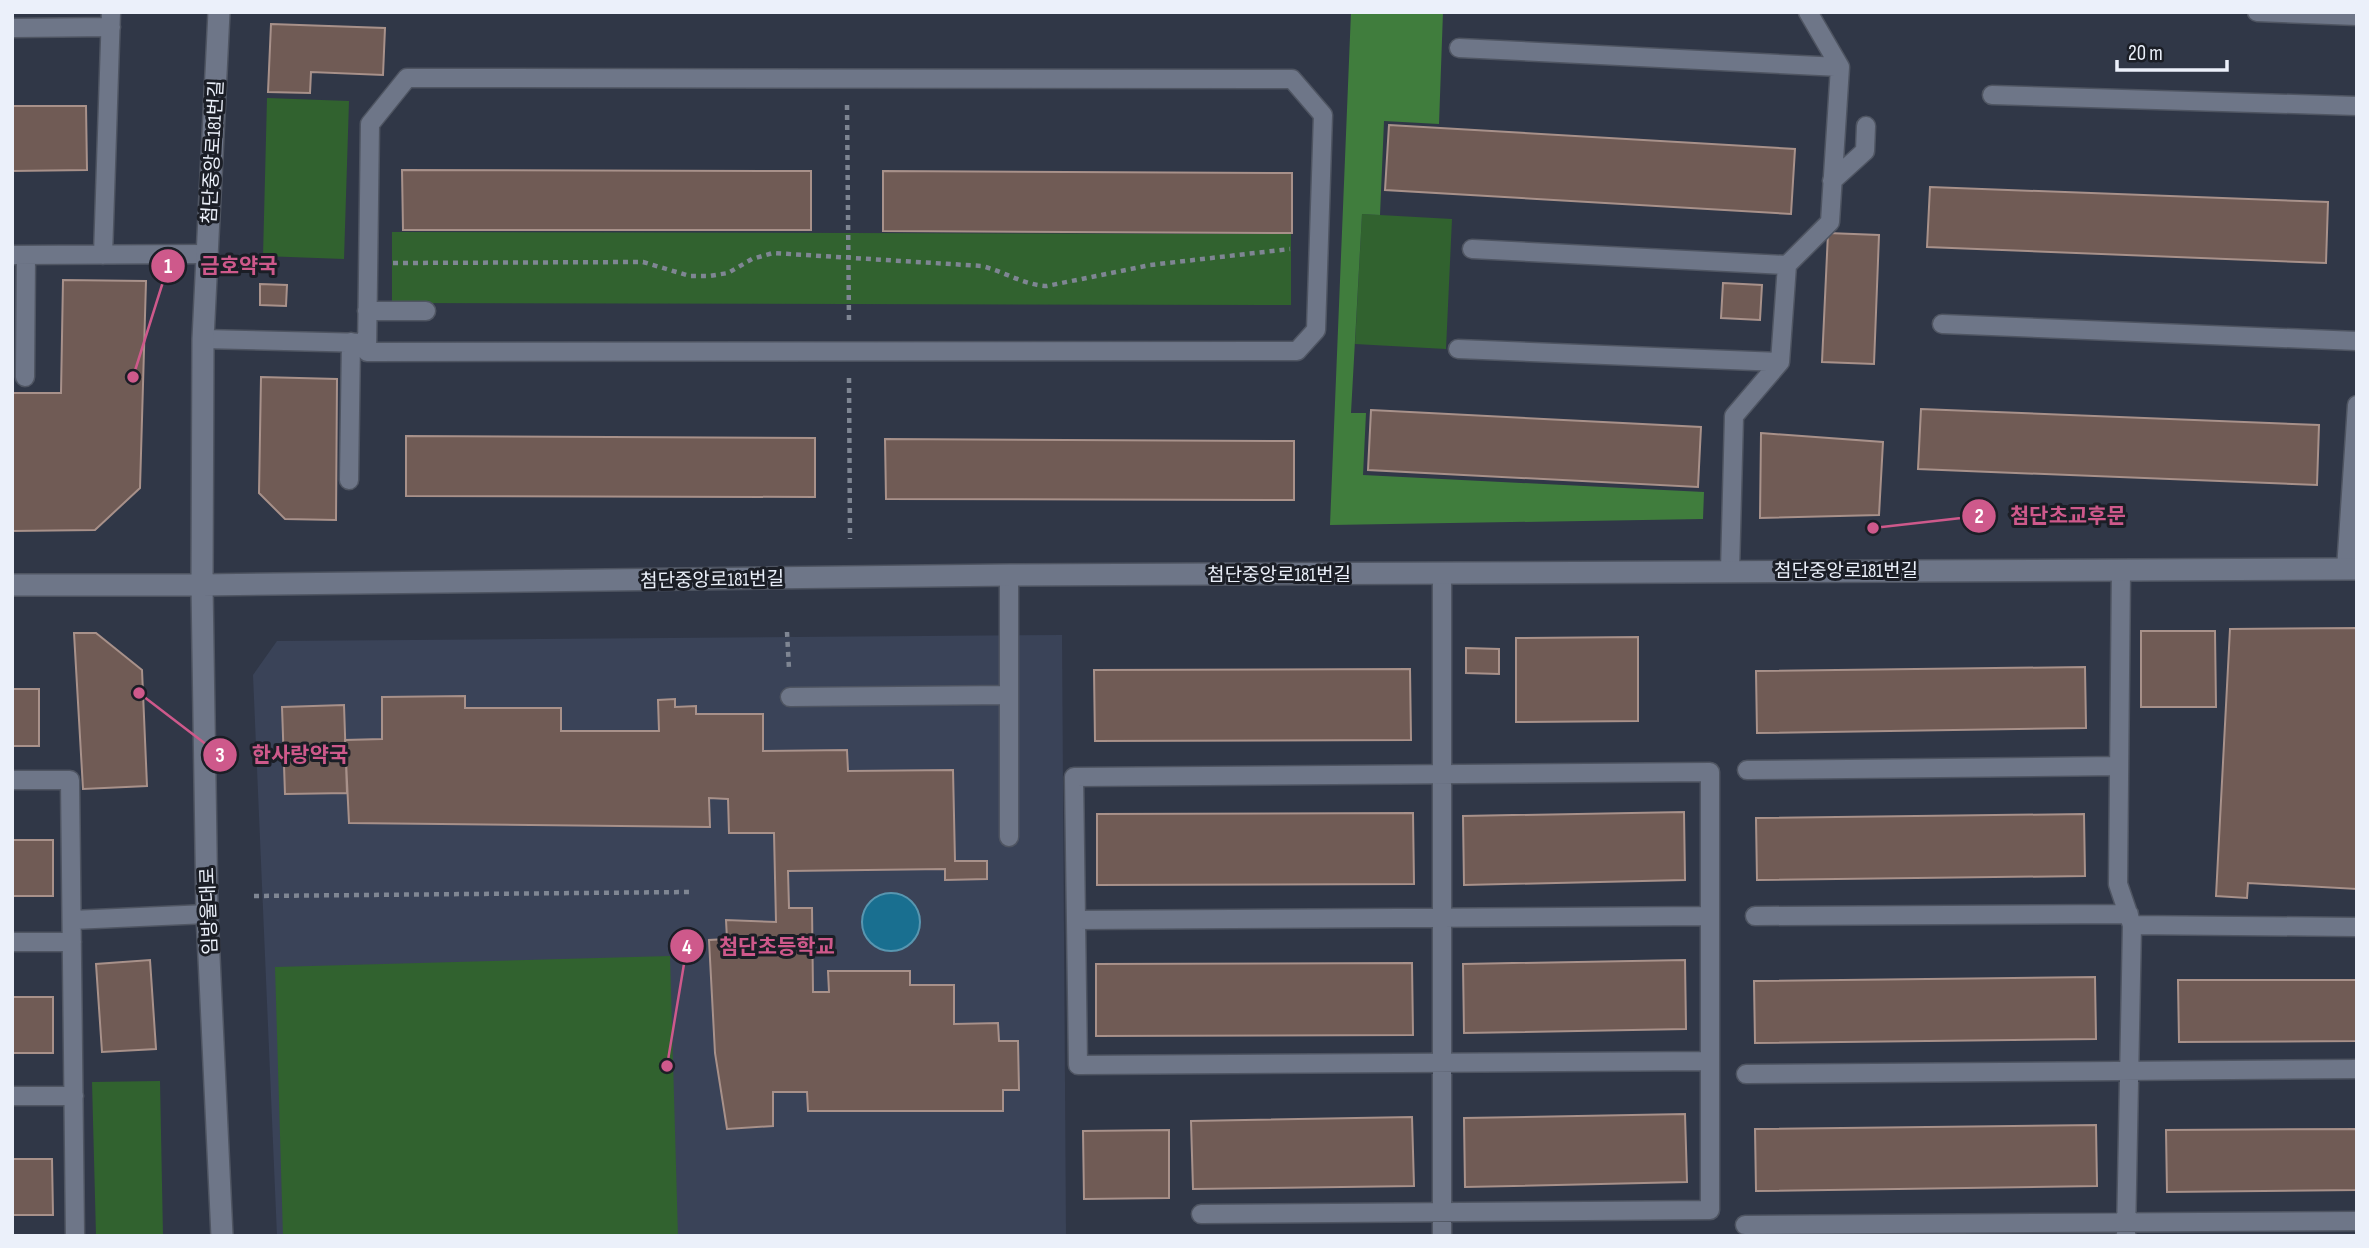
<svg xmlns="http://www.w3.org/2000/svg" width="2369" height="1248" viewBox="0 0 2369 1248" font-family="'Sofia Sans Condensed','Noto Sans KR',sans-serif">
	<style>
		.built { fill: #3a4358 }
		.green { fill: #31622f }
		.forest { fill: #407d3d }
		.water { fill: #196f90; stroke: #5896b0; stroke-width: 2 }
		.building { fill: #705b55; stroke: #a8918a; stroke-width: 2 }
		.lines { fill: none; stroke-linecap: round; stroke-linejoin: round }
		.service-casing { stroke: #4f5562; stroke-width: 21 }
		.tertiary-casing { stroke: #4f5562; stroke-width: 24 }
		.path { stroke: #7f8693; stroke-width: 4.5; stroke-dasharray: 5 5; stroke-linecap: butt }
		.service { stroke: #6e7688; stroke-width: 18 }
		.tertiary { stroke: #6e7688; stroke-width: 21 }
		.labels { text-anchor: middle; stroke-width: 6; stroke-linejoin: round; paint-order: stroke }
		.street-label { font-size: 19px; fill: #ebf0fa; stroke: #1b1e26 }
		.leader { fill: none; stroke: #ce598b; stroke-width: 2.5 }
		.callout-dot { fill: #ce598b; stroke: #1b1e26; stroke-width: 2.5 }
		.mark-label { font-size: 21px; text-anchor: middle; font-weight: bold; fill: #fff }
		.callout-label { font-size: 21px; text-anchor: middle; font-weight: bold; fill: #ce598b; stroke: #1b1e26; stroke-width: 6; stroke-linejoin: round; paint-order: stroke }
	</style>
	<rect width="100%" height="100%" fill="#303747"/>
	<path class="built" d="M1062,635L1066,1236H277L253,675L277,641Z"/>
	<path class="green" d="M267,98L349,101L344,259L263,256Z
		M1362,214L1452,219L1446,349L1355,344Z
		M392,232L1291,234V305L392,303Z
		M670,956L678,1236H283L275,967Z
		M160,1081L163,1236H96L92,1082Z"/>
	<path class="forest" d="M1351,12H1443L1439,124L1384,121L1380,215L1362,214L1351,413H1366L1363,475L1704,492L1703,519L1330,525Z"/>
	<path class="water" d="M862 922a29 29 0 1 1 58 0a29 29 0 1 1-58 0Z"/>
	<path class="building" d="M271,24L385,28L383,75L311,72L310,93L268,92Z
		M12,106H86L87,170L12,171Z
		M1389,125L1795,149L1791,214L1385,190Z
		M402,170L811,171V230H403Z
		M883,171L1292,173V233L883,231Z
		M1930,187L2328,202L2326,263L1927,247Z
		M1828,233L1879,235L1874,364L1822,362Z
		M63,280L146,281L140,488L95,530L12,531V393H61Z
		M1723,283L1762,285L1760,320L1721,318Z
		M260,284L287,285L286,306L260,305Z
		M261,377L337,379L336,520L285,519L259,493Z
		M1921,409L2319,425L2317,485L1918,469Z
		M1371,410L1701,427L1698,487L1368,470Z
		M1761,433L1883,442L1879,515L1760,518Z
		M406,436L815,438V497L406,496Z
		M885,439L1294,441V500L886,499Z
		M2357,628V889L2248,883L2247,898L2216,896L2230,629Z
		M2141,631H2215L2216,707H2141Z
		M74,633H96L142,670L147,786L83,789Z
		M1638,637V721L1516,722V638Z
		M1466,648L1499,649V674L1466,673Z
		M2085,667L2086,728L1757,733L1756,671Z
		M1410,669L1411,740L1095,741L1094,670Z
		M12,689H39V746H12Z
		M465,696V708H561V731H659L658,700L675,699V707L696,706V714H763V751L847,750L848,771L953,770L955,861H987V879L945,880V869L788,871L789,908H812L813,992H829L828,971H910V985H954V1024L998,1023L999,1041H1018L1019,1090H1003V1111H808L807,1092H773V1126L727,1129L715,1053L709,940L727,939L726,920L776,922L774,833H729L728,799L709,798L710,827L349,823L345,740L382,739V697Z
		M344,705L347,793L285,794L282,707Z
		M1684,812L1685,880L1464,885L1463,816Z
		M1413,813L1414,884L1097,885V814Z
		M2084,814L2085,876L1757,880L1756,818Z
		M12,840H53V896H12Z
		M150,960L156,1049L102,1052L96,964Z
		M1685,960L1686,1029L1464,1033L1463,964Z
		M1412,963L1413,1035L1096,1036V964Z
		M2095,977L2096,1039L1755,1043L1754,981Z
		M2178,980H2357V1041L2179,1042Z
		M12,997H53V1053H12Z
		M1685,1114L1687,1182L1465,1187L1464,1118Z
		M1412,1117L1414,1186L1193,1189L1191,1121Z
		M2096,1125L2097,1186L1756,1191L1755,1129Z
		M2357,1129V1190L2167,1192L2166,1130Z
		M1169,1130V1198L1084,1199L1083,1131Z
		M12,1159H52L53,1215H12Z"/>
	<g class="lines">
		<g class="service-casing">
			<path id="service" d="M2257,12L2357,16
				M12,28L111,27
				M1459,48L1840,67
				M407,78L1292,79L1323,115L1316,330L1297,351L367,352L370,124Z
				M1992,95L2357,106
				M1832,181L1865,151L1866,126
				M1472,249L1787,265
				M12,255L207,254
				M103,255L111,12
				M367,311H426
				M1942,324L2357,341
				M203,339L367,343
				M1458,349L1780,362
				M25,377L26,255
				M349,480L351,342
				M2346,569L2357,405
				M2121,570L2118,884L2132,925L2126,1236
				M1730,571L1734,416L1780,362L1787,265L1830,222L1840,67L1808,12
				M1009,575V837
				M790,697L1009,695
				M1747,770L2119,766
				M12,780H70L75,1236
				M1755,916L2129,914
				M72,920L207,914
				M1076,920L1710,916
				M2132,925L2357,927
				M12,942H72
				M1746,1074L2357,1069
				M12,1096H74
				M1201,1214L1710,1210V772L1074,777L1078,1065L1710,1061
				M1745,1225L2357,1221
				M1442,1236V573"/>
		</g>
		<g class="tertiary-casing">
			<path id="tertiary" d="M219,12L203,339L202,585L207,914L222,1236
				M12,585H202L1009,575L2357,569"/>
		</g>
		<path class="path" d="M847,105L849,324
			M393,263L643,262L690,276H709L728,273L752,259L773,253L982,266C1005,272 1024,285 1047,286L1150,265L1290,249
			M849,378L850,539
			M787,632L789,669
			M254,896L689,892"/>
		<use href="#service" class="service"/>
		<use href="#tertiary" class="tertiary"/>
	</g>
	<g class="labels">
		<g class="street-label">
			<text transform="translate(212 152) rotate(-87)" y="7">첨단중앙로181번길</text>
			<text x="1846" y="577">첨단중앙로181번길</text>
			<text x="1279" y="581">첨단중앙로181번길</text>
			<text transform="translate(712 579) rotate(-1)" y="7">첨단중앙로181번길</text>
			<text transform="translate(208 911) rotate(-92)" y="7">임방울대로</text>
		</g>
	</g>
	<path class="leader" d="M133 377L168 266M1873 528L1979 516M139 693L220 755M667 1066L687 946"/>
	<g class="callout-dot">
		<circle cx="133" cy="377" r="7"/>
		<circle cx="1873" cy="528" r="7"/>
		<circle cx="139" cy="693" r="7"/>
		<circle cx="667" cy="1066" r="7"/>
		<circle cx="168" cy="266" r="18"/>
		<circle cx="1979" cy="516" r="18"/>
		<circle cx="220" cy="755" r="18"/>
		<circle cx="687" cy="946" r="18"/>
	</g>
	<g class="mark-label">
		<text x="168" y="273">1</text>
		<text x="1979" y="523">2</text>
		<text x="220" y="762">3</text>
		<text x="687" y="954">4</text>
	</g>
	<g class="callout-label">
		<text x="239" y="273">금호약국</text>
		<text x="2068" y="523">첨단초교후문</text>
		<text x="300" y="762">한사랑약국</text>
		<text x="777" y="954">첨단초등학교</text>
	</g>
	<rect width="2369" height="1248" fill="none" stroke="#ebf0fa" stroke-width="28"/>
	<path d="M2117 60v10h110v-10" fill="none" stroke="#ebf0fa" stroke-width="3.5"/>
	<text x="2128" y="60" font-size="21" fill="#ebf0fa" stroke="#1b1e26" stroke-width="5" paint-order="stroke">20 m</text>
</svg>
